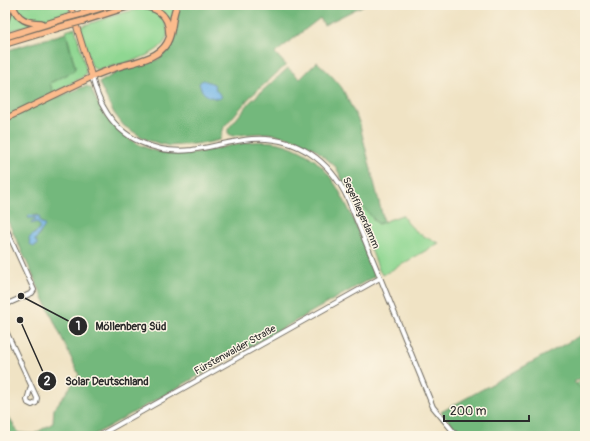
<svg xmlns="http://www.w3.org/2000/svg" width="590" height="441" viewBox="0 0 590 441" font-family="Pangolin,sans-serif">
	<rect width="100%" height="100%" fill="#fcf5e5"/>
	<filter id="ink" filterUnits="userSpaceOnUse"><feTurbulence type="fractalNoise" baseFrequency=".025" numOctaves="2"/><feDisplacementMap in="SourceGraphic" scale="8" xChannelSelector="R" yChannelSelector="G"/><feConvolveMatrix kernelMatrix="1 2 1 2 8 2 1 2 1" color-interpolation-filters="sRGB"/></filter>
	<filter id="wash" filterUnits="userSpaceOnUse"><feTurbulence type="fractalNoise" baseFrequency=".012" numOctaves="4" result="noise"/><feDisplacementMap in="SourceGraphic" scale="16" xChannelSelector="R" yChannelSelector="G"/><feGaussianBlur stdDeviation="0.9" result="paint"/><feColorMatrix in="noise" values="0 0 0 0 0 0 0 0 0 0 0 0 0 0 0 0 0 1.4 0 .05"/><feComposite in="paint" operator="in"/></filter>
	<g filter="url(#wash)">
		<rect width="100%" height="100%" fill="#f0e3c4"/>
		<g fill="#8fd792" stroke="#5d815e">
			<polygon points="15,5 68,5 70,12 37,22 21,17"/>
			<polygon points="147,5 176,5 170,29 168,21"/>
			<polygon points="12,7 31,25 5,32 5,26"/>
			<path d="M143,8C153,9 161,15 165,23C181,55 115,65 97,70L92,67L79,27L122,13Z"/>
			<polygon points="75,28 86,69 86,74 81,78 53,93 50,83 74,71 75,67 66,31"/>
			<path d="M347,189L378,224L402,215C412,231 422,236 439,243L383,275L380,272Z"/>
			<polygon points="585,379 585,392 576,384"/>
		</g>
		<g fill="#73b87c" stroke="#4f7254" fill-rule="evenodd">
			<polygon points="181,5 364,5 324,25 320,18 275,53 286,65 250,97 224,127 220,140 206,143 169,146 147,140 124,126 114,113 99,83 119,71 159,59 170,44 177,10"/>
			<path d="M66,33L75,67L74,71L50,83L55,98L86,86L91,88C105,126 140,156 182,154C229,151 264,126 309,156C342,177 361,240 375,276L92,436H5V412L19,433L34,434L53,423L54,409L79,375L5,215V51ZM38,215L39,216V221L44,224L40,234L35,240V242L32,235L39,230L40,226L33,216Z"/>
			<polygon points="317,62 331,75 342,88 359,122 384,222 378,224 347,189 336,167 314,148 294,139 268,133 249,134 232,136 228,133 228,129 251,101 288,68 300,79"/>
			<polygon points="585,333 585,376 574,382 585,392 585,436 462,436 441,412"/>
		</g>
		<g fill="#72b5e8" stroke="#4e708a">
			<path d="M203,80L214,84L216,90L222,97L218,99C207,96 202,95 199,83Z"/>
			<polygon points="29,215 33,216 40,216 39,221 45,226 35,240 35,241 37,242 37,245 33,247 30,244 29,238 39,230 40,226 37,222 31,224 32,222 36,220 35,218 28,218"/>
		</g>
	</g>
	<g filter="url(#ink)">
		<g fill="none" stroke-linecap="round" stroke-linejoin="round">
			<g stroke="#706b61" stroke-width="6">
				<g id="minor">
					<path d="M92,77C95,88 98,99 104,108C121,140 157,154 192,150C212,147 231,141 252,139C296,136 330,160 348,199L433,407L457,436"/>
					<polyline points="5,226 34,290 32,293 5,305"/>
					<polyline points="5,329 37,398 36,403 32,405 28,403 27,400 31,386"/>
					<polyline points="98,436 380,278"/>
				</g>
			</g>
			<g stroke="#706b61" stroke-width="7">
				<polyline id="major" points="5,119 92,77 70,5"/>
			</g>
			<g stroke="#706b61" stroke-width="8">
				<g id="highway">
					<path d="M13,5C17,20 28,23 41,23"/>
					<path d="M138,5C155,7 169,13 169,33"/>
					<polyline points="81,14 110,5"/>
					<polyline points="83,21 133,5"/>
					<polyline points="5,23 10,5"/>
					<polyline points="5,37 66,18"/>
					<polyline points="5,44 68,25"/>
					<path d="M92,77C100,73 109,70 118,67C134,62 158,59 167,43C174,31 171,17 177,5"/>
				</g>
			</g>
			<use href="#minor" stroke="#fff" stroke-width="4"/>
			<use href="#major" stroke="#fbbb8c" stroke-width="5"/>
			<use href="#highway" stroke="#fbbb8c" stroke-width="5.5"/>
			<g stroke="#706b61" stroke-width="8" stroke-linecap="butt">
				<g id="highway-bridge">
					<polyline points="66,18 81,14"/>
					<polyline points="68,25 83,21"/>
				</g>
			</g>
			<use href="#highway-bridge" stroke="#fbbb8c" stroke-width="5.5"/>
		</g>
	</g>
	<g text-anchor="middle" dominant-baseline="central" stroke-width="3" stroke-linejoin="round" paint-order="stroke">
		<g font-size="10" fill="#2b2b2b" stroke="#fcf5e5">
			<text transform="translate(361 213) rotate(66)">Segelfliegerdamm</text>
			<text transform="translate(235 350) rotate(-29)">Fürstenwalder Straße</text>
		</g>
	</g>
	<path fill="none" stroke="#2b2b2b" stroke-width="1.5" d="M21 296L78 326M20 320L47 381"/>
	<g fill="#2b2b2b" stroke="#fcf5e5" stroke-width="1.5">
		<circle cx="21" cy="296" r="4"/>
		<circle cx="20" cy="320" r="4"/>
		<circle cx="78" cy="326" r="10"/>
		<circle cx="47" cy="381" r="10"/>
	</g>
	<g font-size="12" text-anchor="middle" font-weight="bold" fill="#fff">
		<text x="78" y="330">1</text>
		<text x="47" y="385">2</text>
	</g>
	<g font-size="11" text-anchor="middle" font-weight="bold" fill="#2b2b2b" stroke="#fcf5e5" stroke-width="3" stroke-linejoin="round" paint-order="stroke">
		<text x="131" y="330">Möllenberg Süd</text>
		<text x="107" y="385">Solar Deutschland</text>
	</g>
	<rect width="590" height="441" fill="none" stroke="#fcf5e5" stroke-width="20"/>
	<path d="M444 415v6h85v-6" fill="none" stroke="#2b2b2b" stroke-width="2"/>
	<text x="450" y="415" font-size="12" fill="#2b2b2b" stroke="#fcf5e5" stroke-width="3" paint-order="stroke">200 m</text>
</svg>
